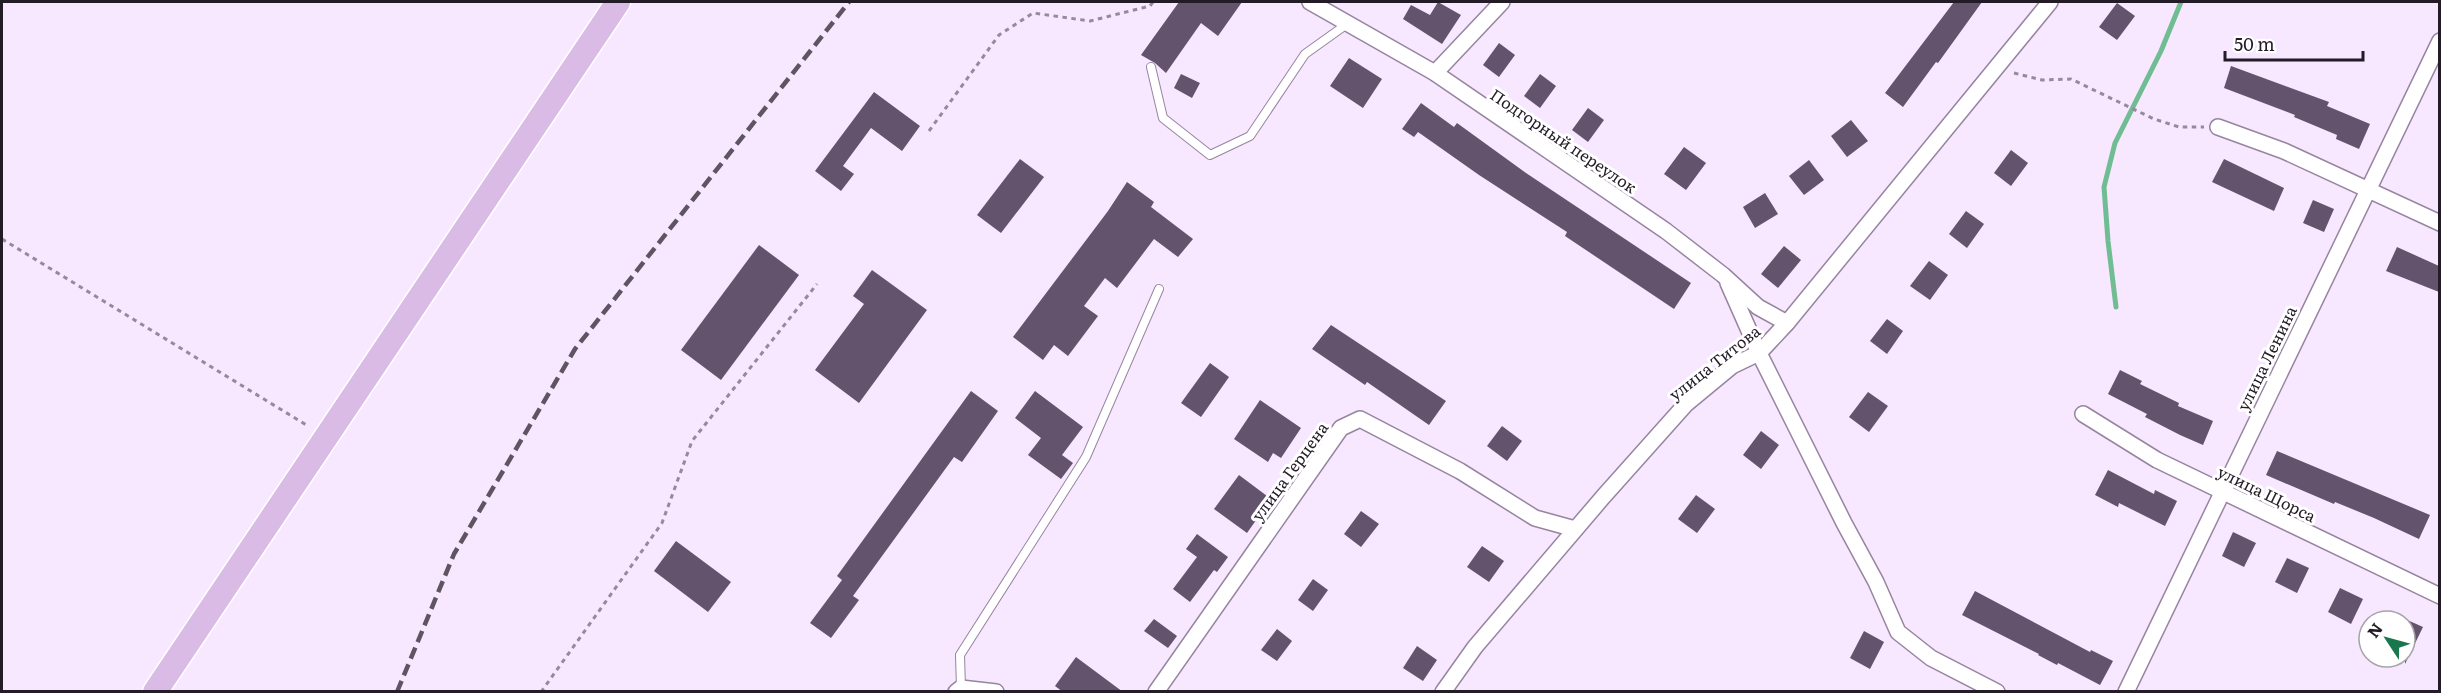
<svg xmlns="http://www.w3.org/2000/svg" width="2441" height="693" viewBox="0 0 2441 693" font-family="Literata,serif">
	<rect width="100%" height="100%" fill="#f7e7ff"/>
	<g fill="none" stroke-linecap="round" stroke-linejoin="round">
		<polyline stroke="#71bd93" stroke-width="5" points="2116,307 2108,241 2104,187 2115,143 2161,51 2181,2"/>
	</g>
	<g fill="#64536c">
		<polygon points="1179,2 1242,2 1218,36 1201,23 1166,73 1155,63 1141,55"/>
		<polygon points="1438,2 1461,15 1442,44 1403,19 1411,5 1430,15"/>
		<polygon points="1954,2 1982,2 1938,63 1936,62 1903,107 1885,93"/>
		<polygon points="2117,3 2135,16 2117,40 2099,27"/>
		<polygon points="1499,43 1515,55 1499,77 1483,65"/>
		<polygon points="1349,58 1382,79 1363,108 1330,86"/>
		<polygon points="2231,66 2329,102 2327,106 2370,124 2359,149 2336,139 2337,135 2294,117 2295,115 2224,88"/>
		<polygon points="1181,74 1200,83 1192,98 1174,88"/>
		<polygon points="1540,74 1556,86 1540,108 1524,96"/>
		<polygon points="874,92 920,126 902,151 871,128 843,166 854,174 841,191 815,171"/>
		<polygon points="1421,103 1454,127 1457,123 1526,173 1691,283 1674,309 1565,236 1567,232 1479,175 1418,132 1414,137 1402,129"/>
		<polygon points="1588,108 1604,120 1588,142 1572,130"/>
		<polygon points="1851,120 1868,141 1847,157 1831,136"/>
		<polygon points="1684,147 1706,163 1686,190 1664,174"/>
		<polygon points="2011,150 2028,163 2011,186 1994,173"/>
		<polygon points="1020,159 1044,177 1001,233 977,215"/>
		<polygon points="2224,159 2284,188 2274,211 2212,182"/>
		<polygon points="1809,160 1824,180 1804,195 1789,176"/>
		<polygon points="1127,182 1154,202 1151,207 1193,239 1178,257 1154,239 1117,288 1105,278 1084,306 1098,316 1068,356 1054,345 1043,360 1013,337 1108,211"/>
		<polygon points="1765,193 1778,214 1755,228 1743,207"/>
		<polygon points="2313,200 2334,209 2324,232 2303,223"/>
		<polygon points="1966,211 1984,224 1967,248 1949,234"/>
		<polygon points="759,245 799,275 721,380 681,350"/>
		<polygon points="1784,246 1801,260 1778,288 1761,274"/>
		<polygon points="2397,247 2439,266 2439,292 2386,271"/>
		<polygon points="1929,261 1948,275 1930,300 1910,286"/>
		<polygon points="872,270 927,310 859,403 815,370 864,304 853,296"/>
		<polygon points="1887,319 1903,331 1887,354 1870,341"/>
		<polygon points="1331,325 1446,401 1429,425 1367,382 1365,385 1312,349"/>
		<polygon points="1210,363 1229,377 1201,417 1181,403"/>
		<polygon points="2120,370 2142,381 2140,384 2179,403 2178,406 2213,421 2203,445 2180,435 2145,417 2147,414 2108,394"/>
		<polygon points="971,391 998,411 962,462 954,457 853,596 859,600 831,638 810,623 842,580 837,576"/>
		<polygon points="1035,391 1083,427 1062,455 1073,463 1061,479 1028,455 1041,438 1015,418"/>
		<polygon points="1868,392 1888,406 1869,432 1849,417"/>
		<polygon points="1260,400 1301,428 1281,458 1273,453 1268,462 1234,439"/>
		<polygon points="1502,426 1522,441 1507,461 1487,446"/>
		<polygon points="1761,431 1779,445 1761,469 1743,455"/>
		<polygon points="2277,451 2430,515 2419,539 2374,518 2335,502 2334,504 2266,475"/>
		<polygon points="2108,470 2154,494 2155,490 2177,501 2165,526 2119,503 2118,507 2095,495"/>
		<polygon points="1239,475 1271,499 1247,533 1214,509"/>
		<polygon points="1696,495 1715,509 1697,533 1678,519"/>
		<polygon points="1361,511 1379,524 1361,547 1344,534"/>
		<polygon points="2233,532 2256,543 2244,567 2222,556"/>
		<polygon points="1197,534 1228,557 1217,572 1214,570 1190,602 1173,589 1197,557 1186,549"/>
		<polygon points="676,541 731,582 708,612 654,571"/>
		<polygon points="1482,546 1504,561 1489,582 1467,567"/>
		<polygon points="2287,558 2309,568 2297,593 2275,582"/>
		<polygon points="1313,579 1328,590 1313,611 1298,600"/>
		<polygon points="2340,588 2363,599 2351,624 2328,612"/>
		<polygon points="1975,591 2090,652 2091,650 2113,661 2100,685 2058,663 2057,665 2038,655 2039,654 1962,615"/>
		<polygon points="1154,619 1177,636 1168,648 1144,631"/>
		<polygon points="2405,619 2423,627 2405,664"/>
		<polygon points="1277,629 1292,641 1277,661 1261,650"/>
		<polygon points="1864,631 1884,642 1870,669 1850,658"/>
		<polygon points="1417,646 1437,660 1423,681 1403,668"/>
		<polygon points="1076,657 1123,692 1063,692 1055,686"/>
	</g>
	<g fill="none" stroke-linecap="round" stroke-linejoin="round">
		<g stroke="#9785a0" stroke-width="10">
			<g id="lane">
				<polyline points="1151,67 1163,118 1210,155 1250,136 1305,54 1347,24"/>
				<polyline points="961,688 960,655 1086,457 1159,289"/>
			</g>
		</g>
		<g stroke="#9785a0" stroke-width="18">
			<g id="street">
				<polyline points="1310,2 1435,73 1666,231 1723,275 1758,307 1787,323"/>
				<polyline points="1435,73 1502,2"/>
				<polyline points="2218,127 2284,151 2440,223"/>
				<polyline points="1728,283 1759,353 1844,523 1876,582 1898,632 1931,658 1997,692"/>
				<polyline points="2083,414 2157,460 2440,596"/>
				<polyline points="956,692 961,688 996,692"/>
				<polyline points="1156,692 1341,428 1360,419 1460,471 1535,518 1575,529"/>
				<polyline points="1443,692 1475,647 1603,497 1686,404 1732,366 1759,353 1787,323 2050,2"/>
				<polyline points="2126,692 2440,41"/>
			</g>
		</g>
		<g stroke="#fff" stroke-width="27">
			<polyline id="primary" points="155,692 618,2"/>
		</g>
		<g stroke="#958a9b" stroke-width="3" stroke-dasharray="4.5 4.5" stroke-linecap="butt">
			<polyline points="2014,73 2042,80 2071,79 2154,119 2179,127 2204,127"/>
			<polyline points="929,131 999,35 1033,13 1090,21 1150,6 1153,2"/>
			<polyline points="2,239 308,426"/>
			<polyline points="541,692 662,523 692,441 817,284"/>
		</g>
		<use href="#lane" stroke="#fff" stroke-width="8"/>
		<use href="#street" stroke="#fff" stroke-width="15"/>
		<use href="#primary" stroke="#d9bbe5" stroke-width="24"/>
		<polyline stroke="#5e5462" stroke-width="4.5" stroke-dasharray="12 6" stroke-linecap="butt" points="397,692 454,554 575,349 849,2"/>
	</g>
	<g text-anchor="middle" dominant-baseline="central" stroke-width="6" stroke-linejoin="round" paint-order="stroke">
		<g font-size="16" fill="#231c26" stroke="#fff">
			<text transform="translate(1564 140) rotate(34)">Подгорный переулок</text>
			<text transform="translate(2266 358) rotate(-64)">улица Ленина</text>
			<text transform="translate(1714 362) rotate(-38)">улица Титова</text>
			<text transform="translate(1289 471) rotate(-54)">улица Герцена</text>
			<text transform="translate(2267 493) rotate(26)">улица Щорса</text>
		</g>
	</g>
	<rect width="2441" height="693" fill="none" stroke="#231c26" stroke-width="6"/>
	<g transform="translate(2387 639) rotate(306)"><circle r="28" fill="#ffffff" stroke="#a7a4a8" stroke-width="1.5"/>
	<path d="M0-4.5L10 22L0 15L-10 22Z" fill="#19774d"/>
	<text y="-9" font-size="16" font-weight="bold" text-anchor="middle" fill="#231c26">N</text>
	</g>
	<path d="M2225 51v9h138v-9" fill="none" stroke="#231c26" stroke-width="3"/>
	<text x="2234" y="51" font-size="18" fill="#231c26" stroke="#ffffff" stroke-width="4.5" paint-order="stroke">50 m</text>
</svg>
